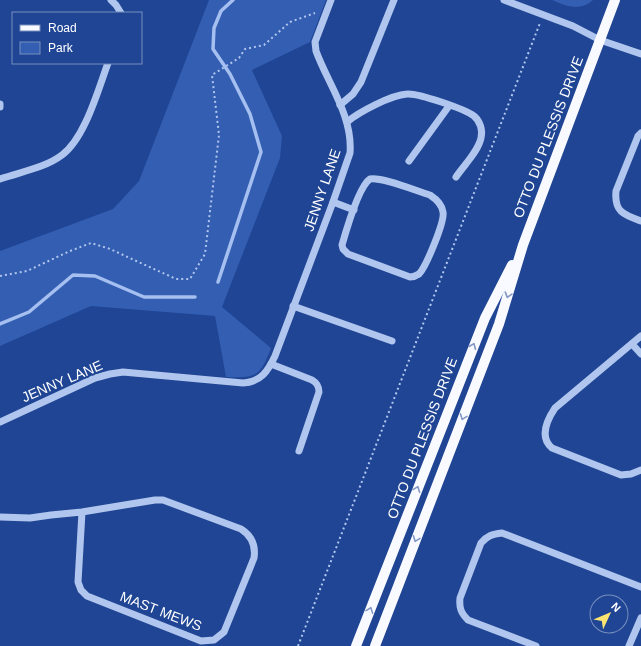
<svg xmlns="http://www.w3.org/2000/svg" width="641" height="646" viewBox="0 0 641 646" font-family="Arial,sans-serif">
	<rect width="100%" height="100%" fill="#1f4594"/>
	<g fill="#335eb2">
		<path d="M209,0H326L310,42L252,70L282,136L280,158L222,307L271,348C260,377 256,378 226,377L215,316L91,306L0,346V251L113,209L139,181Z"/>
		<path d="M552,0H593C580,12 566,6 552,0Z"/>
	</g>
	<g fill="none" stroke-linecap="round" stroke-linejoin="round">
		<g stroke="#a5bff0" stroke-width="3.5">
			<polyline points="218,282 261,152 250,114 230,74 213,49 214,28 221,11 233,0"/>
			<polyline points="0,324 29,312 73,275 95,276 144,297 195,297"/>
		</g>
		<g stroke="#b1c6ee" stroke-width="2" stroke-dasharray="2 3" stroke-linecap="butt">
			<polyline points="0,276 27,271 70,251 91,243 110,249 176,279 190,279 205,254 219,135 212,75 239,58 245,49 264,45 290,22 315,13"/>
			<polyline points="298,646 540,23"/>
		</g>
		<g stroke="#b1c6ee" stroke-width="7">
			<polyline points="111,0 116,5 121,13"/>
			<polyline points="504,0 573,26 600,40 641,54"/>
			<polyline points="0,104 0,107"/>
			<polyline points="340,105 353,94 361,82 394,0"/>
			<path d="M347,122C359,112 391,95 407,94C418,93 465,109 474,116C480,121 483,130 481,138C478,152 464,165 456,177"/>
			<path d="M641,133L638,136L616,191C614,212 624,215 641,221"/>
			<polyline points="409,161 449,106"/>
			<path d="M0,179C20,172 45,168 62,155C85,138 98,90 108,63"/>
			<path d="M370,179C383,177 416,191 430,195C436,199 442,204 443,212C445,221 426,267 419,274C416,276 413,277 410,277L348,254L343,249L342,245C346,231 359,186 370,179Z"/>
			<polyline points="333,202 354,210"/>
			<polyline points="293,306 392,341"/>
			<path d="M641,336L555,408C547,420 539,437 552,448L621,475L631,474L641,470"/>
			<polyline points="632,344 641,354"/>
			<path d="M271,364L312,380C317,383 319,386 319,392L299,451"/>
			<path d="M0,422L95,378L110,374L123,372L243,383C261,382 268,371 275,356L333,202L350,153C353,116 328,84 316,51L315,42L331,0"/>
			<path d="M0,517L30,518L51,515L82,512L155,500H163L241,529C252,536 256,545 254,558L224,632L214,640L201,641L87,596L81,590L78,582L82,512"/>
			<path d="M536,646L468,620C461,613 459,608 460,598L481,543C487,536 492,534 502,533L641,587"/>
			<polyline points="629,646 641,618"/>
		</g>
		<g stroke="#f9faff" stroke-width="10">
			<polyline points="356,646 485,318 512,265"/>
			<polyline points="375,646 499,324 523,245 615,0"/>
		</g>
	</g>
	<defs><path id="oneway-chevron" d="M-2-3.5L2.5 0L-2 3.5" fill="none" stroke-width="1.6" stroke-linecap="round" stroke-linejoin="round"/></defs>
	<g stroke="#8196c4">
		<use href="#oneway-chevron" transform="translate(508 295) rotate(107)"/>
		<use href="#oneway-chevron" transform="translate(473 346) rotate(-68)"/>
		<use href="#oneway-chevron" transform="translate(463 417) rotate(111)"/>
		<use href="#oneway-chevron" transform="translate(417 489) rotate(-69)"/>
		<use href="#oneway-chevron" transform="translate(416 539) rotate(111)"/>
		<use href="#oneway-chevron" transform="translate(370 610) rotate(-69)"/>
	</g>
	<g text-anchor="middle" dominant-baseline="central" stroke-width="4" stroke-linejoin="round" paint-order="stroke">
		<g font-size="14" fill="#fff" stroke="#1f4594">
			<text transform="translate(548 137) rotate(-69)">OTTO DU PLESSIS DRIVE</text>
			<text transform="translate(322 190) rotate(-71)">JENNY LANE</text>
			<text transform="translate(62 381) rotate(-23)">JENNY LANE</text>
			<text transform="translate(422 438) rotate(-69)">OTTO DU PLESSIS DRIVE</text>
			<text transform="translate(161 611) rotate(21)">MAST MEWS</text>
		</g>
	</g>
	<rect x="12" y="12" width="130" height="52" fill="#1f4594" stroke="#798fbf"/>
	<rect x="20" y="25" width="20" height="6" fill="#f9faff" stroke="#798fbf"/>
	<text x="48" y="32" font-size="12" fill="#ffffff">Road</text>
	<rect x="20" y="42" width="20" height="12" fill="#335eb2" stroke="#798fbf"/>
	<text x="48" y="52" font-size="12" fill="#ffffff">Park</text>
	<g transform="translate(609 614) rotate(46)"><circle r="19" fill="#1f4594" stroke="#798fbf"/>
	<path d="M0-3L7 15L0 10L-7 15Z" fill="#fce471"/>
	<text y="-6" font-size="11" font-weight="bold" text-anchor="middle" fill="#ffffff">N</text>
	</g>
</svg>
